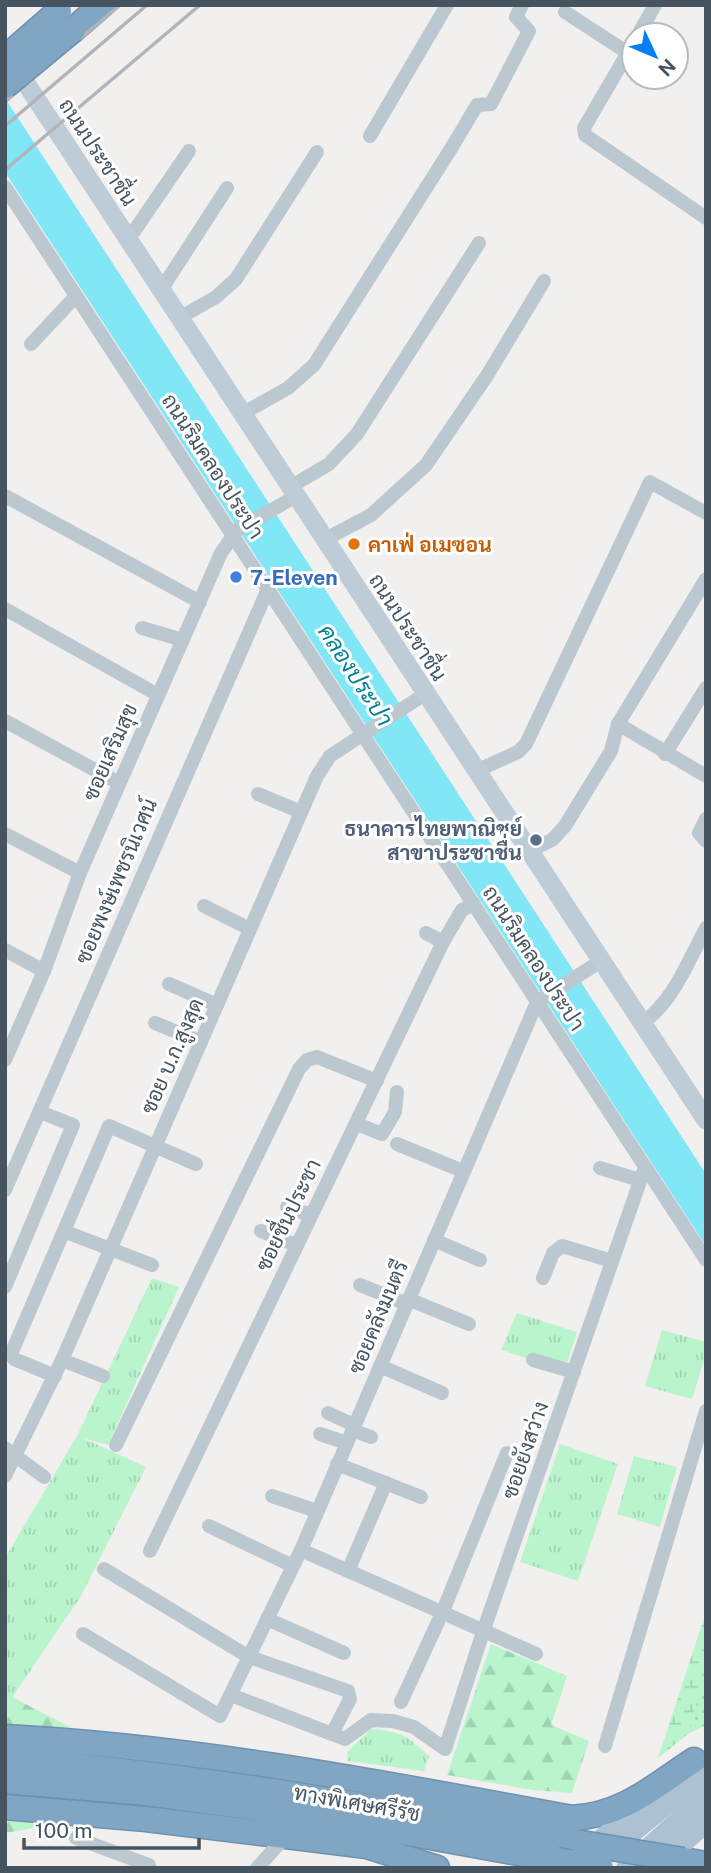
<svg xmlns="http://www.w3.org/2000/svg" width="711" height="1873" viewBox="0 0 711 1873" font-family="'Public Sans',Sarabun,sans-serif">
	<defs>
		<pattern id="grass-tufts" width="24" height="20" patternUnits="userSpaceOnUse" patternTransform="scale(1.75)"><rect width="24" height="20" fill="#b9f4cc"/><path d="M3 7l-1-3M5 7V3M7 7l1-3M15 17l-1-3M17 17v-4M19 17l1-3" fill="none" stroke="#a0d3b2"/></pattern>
		<pattern id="forest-firs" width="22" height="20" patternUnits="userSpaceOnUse" patternTransform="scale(1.75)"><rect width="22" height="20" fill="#b9f4cc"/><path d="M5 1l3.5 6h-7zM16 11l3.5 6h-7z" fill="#a0d3b2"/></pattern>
		<pattern id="wetland-marsh" width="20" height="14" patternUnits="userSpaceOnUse" patternTransform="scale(1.75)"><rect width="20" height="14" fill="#b9f4cc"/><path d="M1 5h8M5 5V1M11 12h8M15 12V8" fill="none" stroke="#a0d3b2"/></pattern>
		<pattern id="park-dots" width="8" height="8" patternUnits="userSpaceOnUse" patternTransform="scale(1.75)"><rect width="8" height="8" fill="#b9f4cc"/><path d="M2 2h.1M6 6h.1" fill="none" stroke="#a0d3b2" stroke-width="1.8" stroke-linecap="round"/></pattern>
	</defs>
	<rect width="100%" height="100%" fill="#f2efef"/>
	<g fill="url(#grass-tufts)">
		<polygon points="152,1278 179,1287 108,1445 83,1438 146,1467 81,1596 5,1708 5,1558 77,1436"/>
		<polygon points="517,1313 577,1332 565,1370 501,1350"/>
		<polygon points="662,1330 706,1342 706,1354 692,1399 645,1386"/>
		<polygon points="560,1444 618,1464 578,1581 520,1562"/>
		<polygon points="634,1456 677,1467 660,1527 617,1514"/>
		<path d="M371,1729C401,1731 407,1736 429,1756L424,1771L348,1761L347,1752Z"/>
	</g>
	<g fill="url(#forest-firs)">
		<polygon points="491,1644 567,1676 551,1725 589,1741 572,1793 533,1790 447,1775"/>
		<polygon points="12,1697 78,1731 93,1823 58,1824 5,1833 5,1708"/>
	</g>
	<polygon fill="url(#wetland-marsh)" points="706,1612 706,1688 699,1697 688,1734 658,1758"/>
	<polygon fill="url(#park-dots)" points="706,1688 706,1725 688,1734 699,1696"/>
	<polygon fill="#81e6f6" points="5,98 706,1174 706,1246 5,172"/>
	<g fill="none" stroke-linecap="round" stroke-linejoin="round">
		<g stroke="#6d91af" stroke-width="27">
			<g id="highway">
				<polyline points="73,30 102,5"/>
				<path d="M5,1737C196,1747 384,1783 571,1818C622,1816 653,1787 694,1760"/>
				<path d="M5,1759C199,1776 390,1808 582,1843"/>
				<polyline points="5,1781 146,1793 320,1817 557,1860"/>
				<polyline points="5,1807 146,1819 367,1846 437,1868"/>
				<polyline points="683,1860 706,1864"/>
			</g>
		</g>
		<g stroke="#bbc8d0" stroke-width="14">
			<polyline points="565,12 628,53"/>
			<polyline points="638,35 655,5"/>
			<polyline points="634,42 584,128 585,135 706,218"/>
			<polyline points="370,136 447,5"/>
			<polyline points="5,187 706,1260"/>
			<polyline points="128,240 189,151"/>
			<polyline points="161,290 227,188"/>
			<polyline points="179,318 216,297 236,279 317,152"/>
			<polyline points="31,344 76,296"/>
			<polyline points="242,414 288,388 314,365 452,147 477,105 491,104 529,31 516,17 522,5"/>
			<polyline points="290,487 329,464 357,434 479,243"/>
			<polyline points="5,496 200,602"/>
			<polyline points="324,540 371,515 426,465 488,374 544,281"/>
			<polyline points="5,609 158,695"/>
			<polyline points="142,628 183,640"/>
			<polyline points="5,721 119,783"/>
			<polyline points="618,724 706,776"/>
			<polyline points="665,754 706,688"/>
			<polyline points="476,771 518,752 526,744 650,482 706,513"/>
			<polyline points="258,794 301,812"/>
			<polyline points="706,819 699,833 706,841"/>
			<polyline points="5,834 80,873"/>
			<polyline points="529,851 552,840 565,826 611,751 618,724 706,579"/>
			<polyline points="204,906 250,929"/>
			<polyline points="426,933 443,942"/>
			<polyline points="5,950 44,971"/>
			<polyline points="169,984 217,1005"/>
			<polyline points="155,1023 201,1042"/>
			<path d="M642,1023C673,1003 689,959 706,928"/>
			<polyline points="5,1060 44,971 80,873 221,553 237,530 296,496"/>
			<polyline points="357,1124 382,1134 395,1112 397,1092"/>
			<polyline points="397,1144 463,1171"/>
			<polyline points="600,1168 640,1180"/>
			<polyline points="5,1190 268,589"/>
			<polyline points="287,1207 311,1215"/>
			<polyline points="261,1231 296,1245"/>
			<polyline points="66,1232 152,1265"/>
			<polyline points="434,1240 480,1260"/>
			<polyline points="543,1278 553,1253 562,1246 612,1261"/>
			<polyline points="360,1285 407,1304"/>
			<polyline points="5,1287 73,1125 40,1112"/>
			<polyline points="408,1299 469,1324"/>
			<polyline points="62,1360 103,1376"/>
			<polyline points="533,1360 574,1372"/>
			<polyline points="380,1366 442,1393"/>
			<polyline points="55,1376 14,1359 11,1354 109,1126 196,1164"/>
			<polyline points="328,1413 354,1425"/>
			<polyline points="352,1430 371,1437"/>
			<polyline points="320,1434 347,1443"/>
			<polyline points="116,1445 299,1069 307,1060 317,1057 377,1081"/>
			<polyline points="5,1448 44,1477"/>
			<polyline points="337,1464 421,1497"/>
			<polyline points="5,1476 62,1360 317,776 330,756 425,694"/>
			<polyline points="272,1496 317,1511"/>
			<polyline points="209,1526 293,1566"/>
			<polyline points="301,1550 536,1654"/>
			<polyline points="150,1551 443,942 462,910 474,904"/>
			<polyline points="104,1569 249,1657 348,1691 350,1699 332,1734"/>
			<polyline points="348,1571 386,1483"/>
			<polyline points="267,1619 344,1653"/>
			<polyline points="83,1634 220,1716 301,1550 537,1002 601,961"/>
			<polyline points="231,1695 345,1739 371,1720 393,1721 414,1727 445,1749 484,1629 645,1167"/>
			<polyline points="401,1702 443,1611 507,1453"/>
			<polyline points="605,1746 706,1411"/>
			<polyline points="76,1838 149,1865 148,1868"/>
			<polyline points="257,1868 286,1836"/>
		</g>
		<polyline stroke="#beccd8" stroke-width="19" points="12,62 706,1120"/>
		<g stroke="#acc1d1" stroke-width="21">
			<polyline points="587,1852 650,1798"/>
			<polyline points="605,1855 706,1771"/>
			<polyline points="627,1868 706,1796"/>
			<polyline points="654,1868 706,1822"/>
		</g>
		<use href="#highway" stroke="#81a6c4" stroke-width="24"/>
		<g stroke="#b1b5ba" stroke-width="3.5">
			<polyline points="5,102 120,5"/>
			<polyline points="5,126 147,5"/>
			<polyline points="5,170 200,5"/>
		</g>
		<g stroke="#6d91af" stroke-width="27" stroke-linecap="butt">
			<g id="highway-bridge">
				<polyline points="5,58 59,11"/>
				<polyline points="5,86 73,30"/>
				<polyline points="582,1843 683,1860"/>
				<polyline points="557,1860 601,1868"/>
			</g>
		</g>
		<use href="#highway-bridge" stroke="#81a6c4" stroke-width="24"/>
	</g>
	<circle fill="#e8710a" stroke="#fff" stroke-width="2.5" cx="354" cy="544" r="7"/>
	<circle fill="#3f7fe0" stroke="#fff" stroke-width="2.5" cx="236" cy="577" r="7"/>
	<circle fill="#5c6f8a" stroke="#fff" stroke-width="2.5" cx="536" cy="840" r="7"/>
	<g text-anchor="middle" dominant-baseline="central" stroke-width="6" stroke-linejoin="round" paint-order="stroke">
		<g font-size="21" fill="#45545f" stroke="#fff">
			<text transform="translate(98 152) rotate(57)">ถนนประชาชื่น</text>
			<text transform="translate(213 466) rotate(57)">ถนนริมคลองประปา</text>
			<text transform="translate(408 627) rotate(57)">ถนนประชาชื่น</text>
			<text transform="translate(110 752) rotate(-66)">ซอยเสริมสุข</text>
			<text transform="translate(116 881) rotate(-67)">ซอยพงษ์เพชรนิเวศน์</text>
			<text transform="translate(534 958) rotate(57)">ถนนริมคลองประปา</text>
			<text transform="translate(172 1056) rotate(-66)">ซอย บ.ก.สูงสุด</text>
			<text transform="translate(288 1215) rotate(-64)">ซอยชื่นประชา</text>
			<text transform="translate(378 1317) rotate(-67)">ซอยคลังมนตรี</text>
			<text transform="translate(525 1450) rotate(-71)">ซอยยังสว่าง</text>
			<text transform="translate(357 1803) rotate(10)">ทางพิเศษศรีรัช</text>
		</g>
		<g font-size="21" font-weight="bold" fill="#c56008" stroke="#fff" text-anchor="start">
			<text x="368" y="544">คาเฟ่ อเมซอน</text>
		</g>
		<g font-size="21" font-weight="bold" fill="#366cbe" stroke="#fff" text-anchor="start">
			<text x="250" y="577">7-Eleven</text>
		</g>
		<g font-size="21" font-weight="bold" fill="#4e5e75" stroke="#fff" text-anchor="end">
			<text x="522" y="828">ธนาคารไทยพาณิชย์<tspan x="522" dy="24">สาขาประชาชื่น</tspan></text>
		</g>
		<g font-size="23" font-style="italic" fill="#038196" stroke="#fff">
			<text transform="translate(356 675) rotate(57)">คลองประปา</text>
		</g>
	</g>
	<rect width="711" height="1873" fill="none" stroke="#45545f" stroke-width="14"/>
	<g transform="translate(655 56) rotate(134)"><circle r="33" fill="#ffffff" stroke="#b5bbbf" stroke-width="2"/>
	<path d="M0-5L12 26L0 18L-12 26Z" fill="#057ff6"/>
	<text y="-10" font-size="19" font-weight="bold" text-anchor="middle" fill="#45545f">N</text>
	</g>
	<path d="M24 1838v10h175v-10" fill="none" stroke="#45545f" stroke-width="3.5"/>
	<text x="35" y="1838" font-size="21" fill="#45545f" stroke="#ffffff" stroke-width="5" paint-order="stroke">100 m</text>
</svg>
